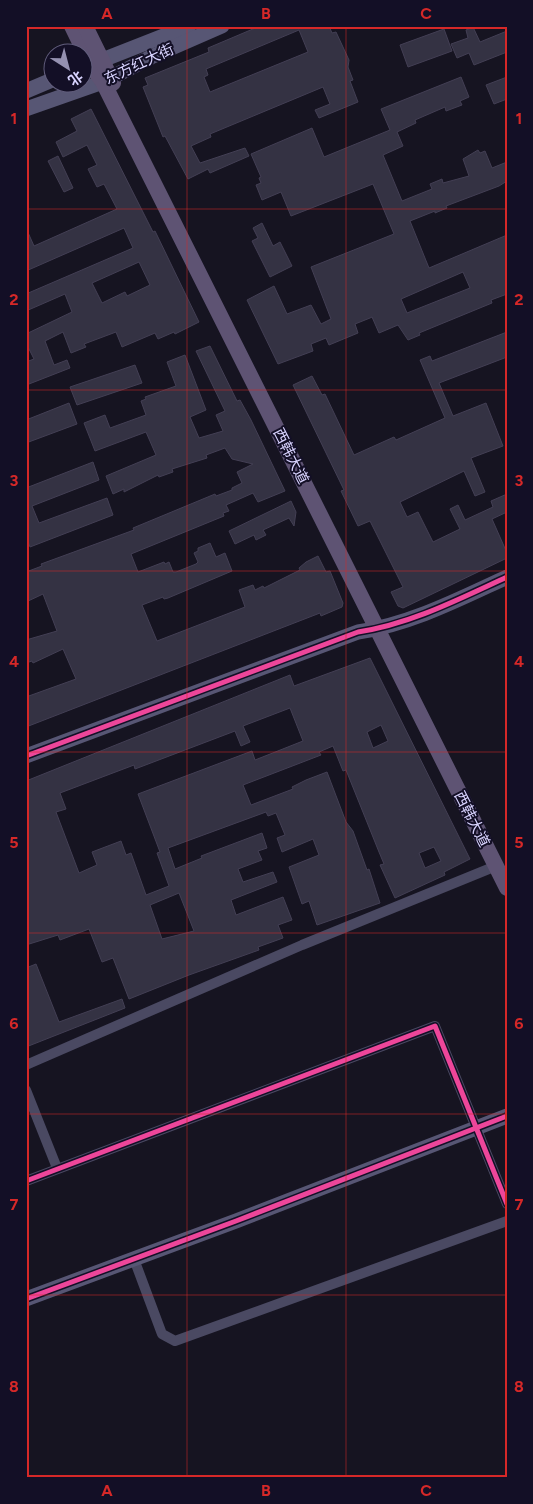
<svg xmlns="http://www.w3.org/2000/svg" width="533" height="1504" viewBox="0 0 533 1504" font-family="Figtree,'Noto Sans SC',sans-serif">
	<rect width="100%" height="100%" fill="#161421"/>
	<g fill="#343243" stroke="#433f54" fill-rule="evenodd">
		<path d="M260,26H329L332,33L336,32L349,60L348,67L353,80L350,81L358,102L319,118L315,110L330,104L323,87L210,134L211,137L191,146L200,163L245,148L249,156L210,173L208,169L188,179L165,136L163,137L143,87L148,85L145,78L209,52L208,48ZM299,30L308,52L210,92L204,77L208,75L206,69Z"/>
		<polygon points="473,27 480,42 507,31 507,52 474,65 469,53 457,58 451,44 468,38 466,30"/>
		<polygon points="444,29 452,51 408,67 400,45"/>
		<path d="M461,77L469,97L460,101L462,105L446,111L445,107L415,120L416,123L397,132L403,146L383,155L402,201L432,189L430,184L442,179L443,183L469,176L463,159L478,150L480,153L485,151L492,168L507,162V181L499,186L446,206L447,208L435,213V211L410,221L429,268L507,235V294L491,300L492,303L419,333L420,335L408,340L398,325L379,333L372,317L370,318L355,324L358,333L329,345L326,338L311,344L313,351L278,364L247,300L274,286L287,314L311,305L321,324L331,319L311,267L394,234L373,184L291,216L281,192L262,200L256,185L261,183L259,178L261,177L251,154L312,128L324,157L390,130L381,109ZM463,272L470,288L407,313L401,299Z"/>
		<polygon points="507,77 507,99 494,104 486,85"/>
		<path d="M91,109L153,232L155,231L199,322L175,334L174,332L158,339L155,333L122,347L116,332L84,344L86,347L71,353L63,332L45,341L54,365L67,360L70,368L29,384L26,377V362L34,359L26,343V334L72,312L65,294L26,311V294L133,248L124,228L26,271V228L34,246L117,209L104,184L97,187L88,169L97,165L87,145L63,157L56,142L77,131L71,119ZM139,262L150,285L127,296L125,292L102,303L92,283Z"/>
		<polygon points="58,156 73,188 64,192 48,161"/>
		<polygon points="262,223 273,246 280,242 292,266 270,277 252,241 258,238 253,228"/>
		<polygon points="507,332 507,357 439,383 453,416 486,403 503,446 471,458 485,492 475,496 464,471 400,502 407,517 418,512 433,542 460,529 450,509 458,505 465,520 493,507 491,501 507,494 507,512 492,519 507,553 507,558 403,608 398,606 391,592 403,587 370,521 358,526 341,491 344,490 293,385 312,376 322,395 325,394 354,455 394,437 396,440 445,418 420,360 430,356 432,361"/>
		<polygon points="210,346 237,401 240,400 251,420 285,491 258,502 253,493 226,505 229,511 223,513 224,516 131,554 138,572 164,562 165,564 169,562 173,572 176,572 196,564 198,562 194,553 198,551 198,548 210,543 216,557 225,553 232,571 168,598 164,599 163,597 142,605 157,641 245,607 239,590 253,585 255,590 263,586 264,588 300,570 299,568 306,562 318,556 326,572 330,571 343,603 342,607 321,616 320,613 26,727 26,697 76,679 63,649 33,663 32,661 26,663 26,640 57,631 43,594 26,602 26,572 42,566 41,564 134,530 133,528 215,494 216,496 232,490 232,488 242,483 237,472 253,464 232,459 225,448 206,455 207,458 172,469 173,472 159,477 158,475 124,492 124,489 113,494 106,476 156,455 146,432 95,451 84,423 105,415 110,428 146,415 141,401 146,399 145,397 176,386 167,362 185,355 206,410 190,417 199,438 223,431 216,415 225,411 196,351"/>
		<polygon points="135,365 142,383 77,405 70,387"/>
		<polygon points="69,403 77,424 26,443 26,420"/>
		<polygon points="93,462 99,480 32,506 39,523 107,498 113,515 30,547 26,536 26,488"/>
		<polygon points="291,501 296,512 294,526 289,518 263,530 266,535 256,540 254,535 235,544 229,531"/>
		<path d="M370,658L470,859L444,872L445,875L395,898L380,865L384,864L379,852L346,770L343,771L333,746L319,752L321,755L243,785L251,805L293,789L292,787L306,780L327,772L346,822L353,831L367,870L369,869L380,903L317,925L309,901L302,904L289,867L319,855L313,839L282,852L277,838L285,835L276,813L268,816L266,812L168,848L175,869L202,858L201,856L262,833L267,848L258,851L262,860L238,869L243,882L273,872L277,882L231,900L236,915L283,897L292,920L278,925L283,938L258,947L259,950L189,975L129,999L113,958L102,962L89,929L60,940L58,935L26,945V781L290,675L294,686ZM290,708L303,741L255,760L252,751L138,794L160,852L157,853L169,886L146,895L131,853L126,855L121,841L92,852L97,865L79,873L56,812L66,809L60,793L134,765L135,769L235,731L241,746L250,742L243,726ZM381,725L388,741L373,748L367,732ZM434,847L441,861L425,868L419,853ZM179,893L194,931L162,939L150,905Z"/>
		<polygon points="36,964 59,1022 122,999 125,1008 26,1047 26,968"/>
	</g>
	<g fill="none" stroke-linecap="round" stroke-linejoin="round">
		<g stroke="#4a4962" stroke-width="10">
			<polyline points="26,1065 302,945 496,866"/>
			<polyline points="26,1090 57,1168"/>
			<polyline points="26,1181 435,1026 507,1204"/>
			<polyline points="134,1259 162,1334 175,1341 507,1221"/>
		</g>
		<g stroke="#575674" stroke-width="15">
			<polyline points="82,68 189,26"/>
			<polyline points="26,91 52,80"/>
			<polyline points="26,109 103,82 151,57 222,26"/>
			<path d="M26,756L358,632C411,624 459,599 507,577"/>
			<polyline points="26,1299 236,1221 507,1116"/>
		</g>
		<g stroke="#5e5373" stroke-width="16">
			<polyline points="72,26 91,65 103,82 507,888"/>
			<polyline points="85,26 113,83"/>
		</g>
		<g stroke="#130f26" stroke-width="8">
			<g id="cycleway">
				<path d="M26,756L358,632C411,624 459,599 507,577"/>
				<polyline points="26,1181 435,1026 507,1204"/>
				<polyline points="26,1299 236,1221 507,1116"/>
			</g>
		</g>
		<use href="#cycleway" stroke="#ed469a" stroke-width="5"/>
	</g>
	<path fill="none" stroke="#d62828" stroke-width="1" stroke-opacity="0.55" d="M187,26V1478M346,26V1478M26,209H507M26,390H507M26,571H507M26,752H507M26,933H507M26,1114H507M26,1295H507"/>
	<g text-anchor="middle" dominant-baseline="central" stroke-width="4" stroke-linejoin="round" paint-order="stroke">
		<g font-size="15" fill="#d9d4ff" stroke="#130f26">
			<text transform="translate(139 64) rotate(-25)">东方红大街</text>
			<text transform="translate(291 456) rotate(63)">西韩大道</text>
			<text transform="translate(472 819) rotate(63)">西韩大道</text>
		</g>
	</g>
	<rect width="533" height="1504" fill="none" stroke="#130f26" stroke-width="55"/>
	<g transform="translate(68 68) rotate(144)"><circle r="24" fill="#130f26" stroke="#625e7d"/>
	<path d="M0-4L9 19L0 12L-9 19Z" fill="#9591b1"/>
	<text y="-8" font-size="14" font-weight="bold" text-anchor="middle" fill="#d9d4ff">北</text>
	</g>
	<rect x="28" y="28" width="478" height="1448" fill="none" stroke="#d62828" stroke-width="2"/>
	<g font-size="16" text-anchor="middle" font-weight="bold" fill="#d62828">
		<text x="107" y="19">A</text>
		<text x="266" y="19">B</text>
		<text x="426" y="19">C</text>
		<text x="14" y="124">1</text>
		<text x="519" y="124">1</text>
		<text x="14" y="305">2</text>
		<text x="519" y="305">2</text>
		<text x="14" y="486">3</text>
		<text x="519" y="486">3</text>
		<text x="14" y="667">4</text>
		<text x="519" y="667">4</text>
		<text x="14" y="848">5</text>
		<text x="519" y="848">5</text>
		<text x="14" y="1029">6</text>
		<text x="519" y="1029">6</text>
		<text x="14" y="1210">7</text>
		<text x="519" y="1210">7</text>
		<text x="14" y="1392">8</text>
		<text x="519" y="1392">8</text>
		<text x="107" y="1496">A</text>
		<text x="266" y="1496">B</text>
		<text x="426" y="1496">C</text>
	</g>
</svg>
